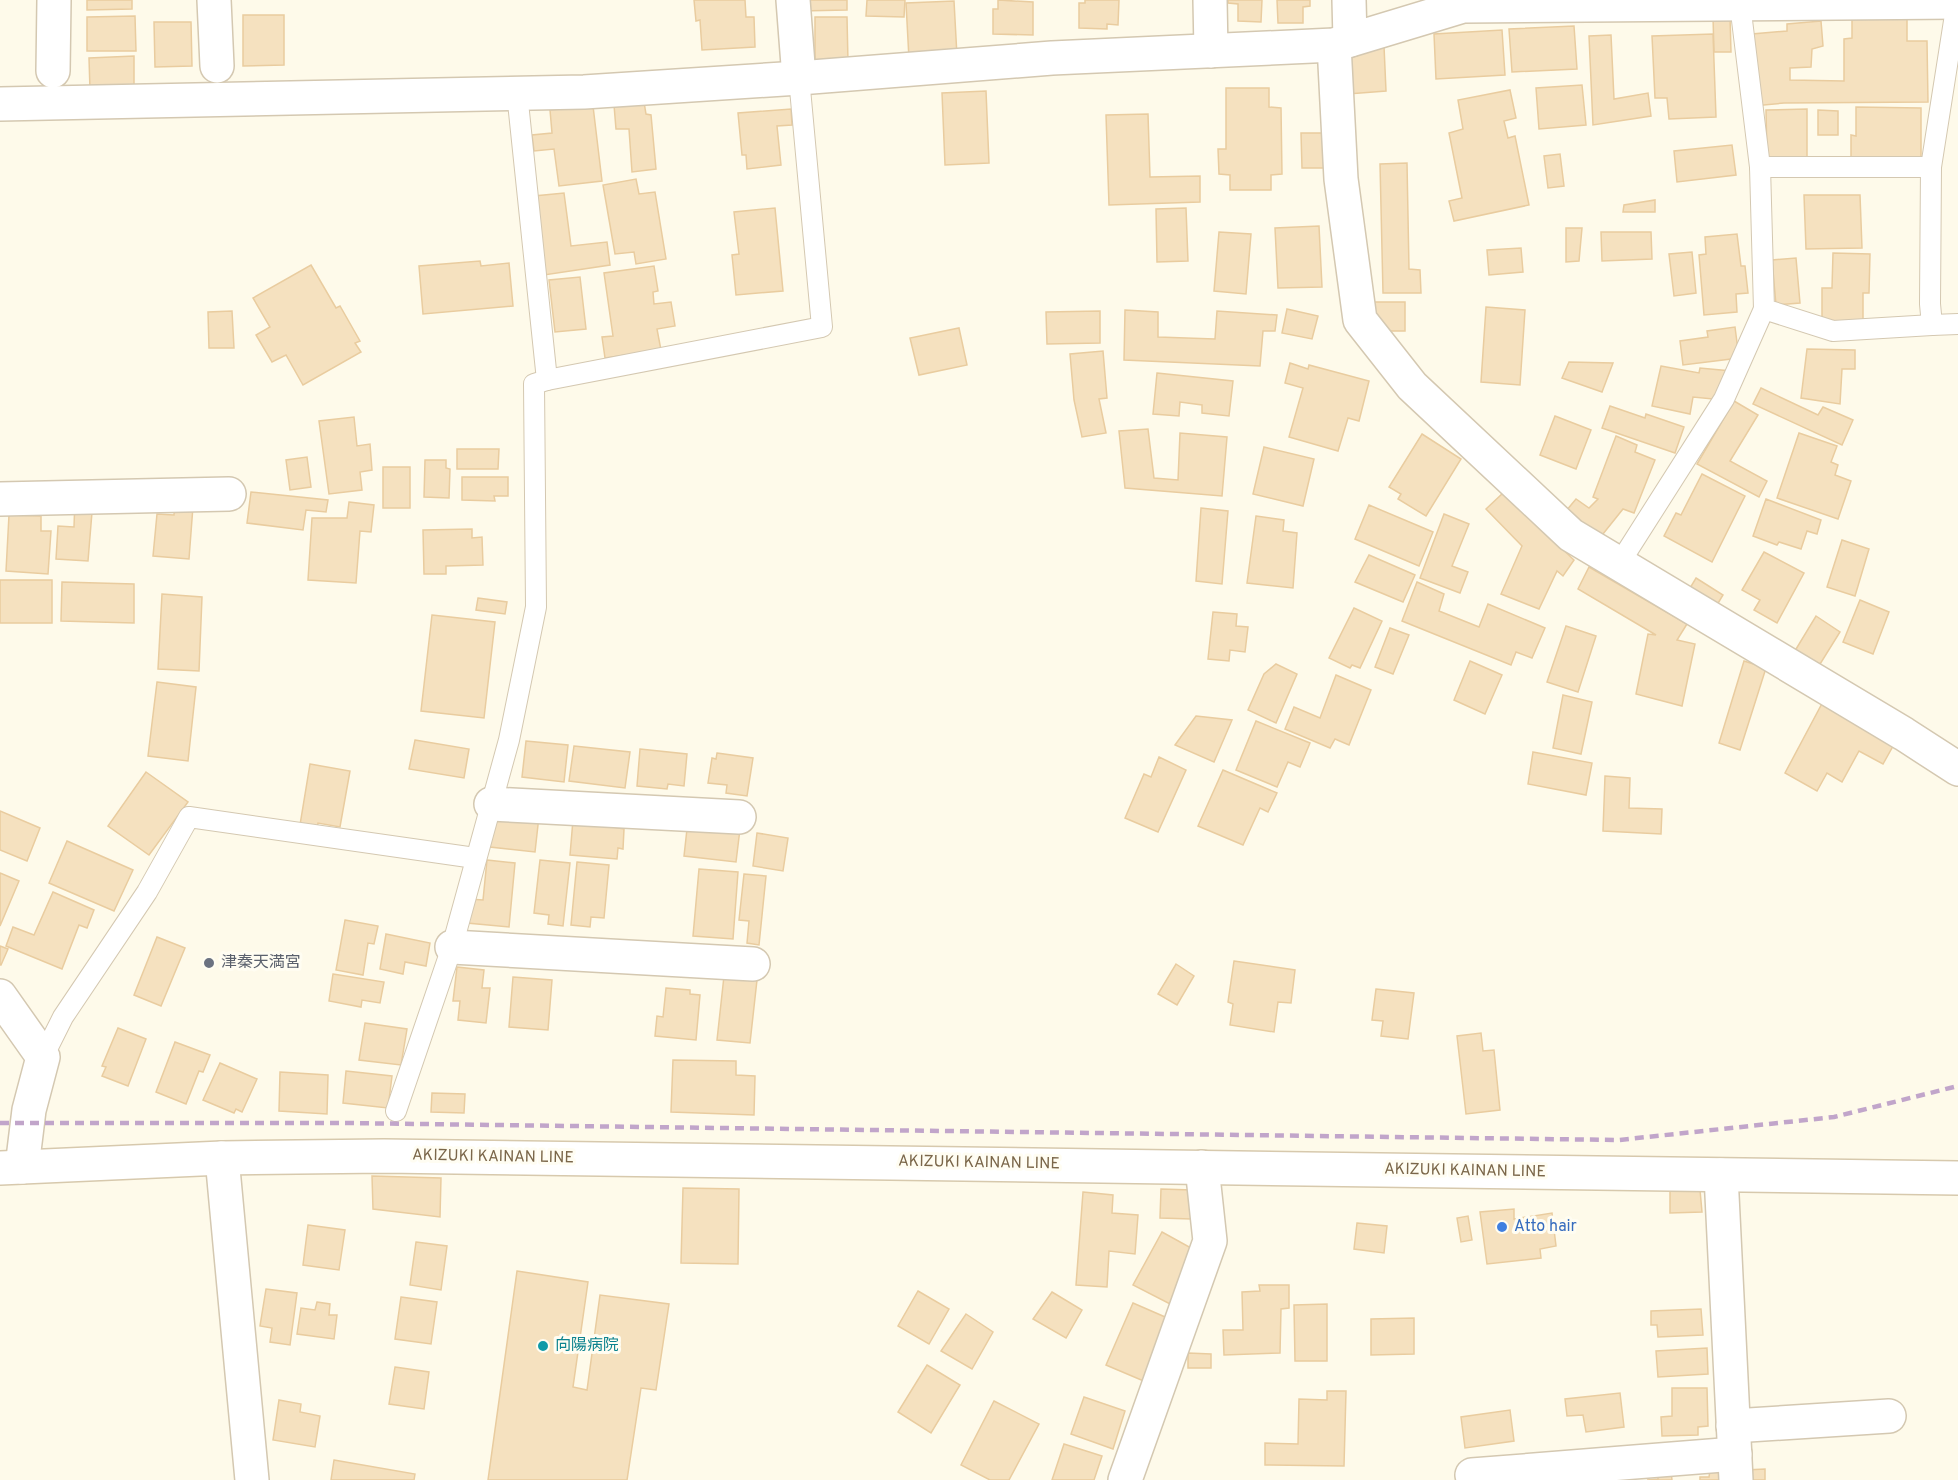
<svg xmlns="http://www.w3.org/2000/svg" width="1958" height="1480" viewBox="0 0 1958 1480" font-family="Overpass,'Noto Sans JP',sans-serif">
	<rect width="100%" height="100%" fill="#fefaea"/>
	<g fill="#f5e1bf" stroke="#e9cc9f" stroke-width="1.5">
		<polygon points="87,0 132,0 132,9 87,10"/>
		<polygon points="694,0 745,0 746,17 754,17 755,47 702,50 700,20 696,21"/>
		<polygon points="800,0 847,0 847,10 800,11"/>
		<polygon points="867,0 905,0 904,17 866,16"/>
		<polygon points="998,0 1033,2 1033,35 993,34 993,9 998,9"/>
		<polygon points="1085,0 1119,0 1118,25 1107,24 1107,29 1079,28 1079,3 1085,3"/>
		<polygon points="1228,0 1262,0 1261,22 1238,21 1238,4 1228,3"/>
		<polygon points="1277,0 1310,0 1310,6 1303,7 1303,23 1278,23"/>
		<polygon points="954,1 957,56 909,59 906,3"/>
		<polygon points="243,15 284,15 284,65 243,66"/>
		<polygon points="135,16 136,51 87,51 87,17"/>
		<polygon points="1852,16 1907,17 1907,41 1927,41 1928,102 1784,103 1753,106 1752,34 1787,31 1787,24 1821,21 1823,46 1812,49 1811,67 1790,68 1790,80 1844,81 1844,39 1852,38"/>
		<polygon points="815,17 847,17 848,62 815,62"/>
		<polygon points="1713,17 1730,17 1731,52 1714,52"/>
		<polygon points="154,22 191,22 192,66 155,67"/>
		<polygon points="1574,26 1577,69 1512,72 1509,29"/>
		<polygon points="1502,30 1505,75 1436,79 1434,34"/>
		<polygon points="1713,34 1716,117 1669,119 1667,98 1655,98 1652,36"/>
		<polygon points="1611,35 1614,99 1648,93 1651,116 1593,125 1589,36"/>
		<polygon points="1384,46 1386,91 1348,94 1347,54"/>
		<polygon points="134,56 134,89 90,90 89,58"/>
		<polygon points="1582,85 1586,125 1539,129 1536,88"/>
		<polygon points="1226,88 1269,88 1269,107 1281,108 1282,174 1271,175 1271,190 1230,190 1230,175 1219,174 1218,149 1226,149"/>
		<polygon points="1510,90 1516,118 1504,121 1508,138 1515,136 1529,205 1454,221 1449,201 1462,198 1449,133 1463,129 1458,100"/>
		<polygon points="986,91 989,163 945,165 942,93"/>
		<polygon points="644,102 646,114 651,115 656,169 632,172 629,129 616,129 614,105"/>
		<polygon points="593,106 602,181 559,186 554,149 534,151 532,135 552,133 550,110"/>
		<polygon points="1856,107 1921,108 1921,158 1851,159 1851,135 1856,136"/>
		<polygon points="791,109 792,125 777,126 781,165 747,169 746,155 742,155 738,113"/>
		<polygon points="1807,109 1807,160 1767,160 1766,110"/>
		<polygon points="1818,110 1838,111 1838,135 1818,135"/>
		<polygon points="1148,114 1150,177 1200,176 1200,202 1109,205 1106,115"/>
		<polygon points="1301,133 1325,133 1326,168 1302,168"/>
		<polygon points="1732,145 1736,175 1677,182 1674,151"/>
		<polygon points="1560,154 1564,186 1548,188 1544,156"/>
		<polygon points="1407,163 1409,269 1420,270 1421,293 1383,293 1380,164"/>
		<polygon points="636,179 639,194 655,192 666,259 636,264 634,252 615,254 603,185"/>
		<polygon points="564,193 571,246 607,242 610,265 544,275 534,196"/>
		<polygon points="1804,195 1860,195 1862,248 1806,249"/>
		<polygon points="1655,200 1655,212 1623,212 1624,205"/>
		<polygon points="775,208 783,291 736,295 732,255 739,254 734,212"/>
		<polygon points="1186,208 1188,261 1157,262 1156,209"/>
		<polygon points="1319,226 1322,287 1278,288 1275,228"/>
		<polygon points="1566,228 1582,228 1579,261 1566,262"/>
		<polygon points="1219,232 1251,234 1246,294 1214,291"/>
		<polygon points="1601,232 1651,232 1652,259 1602,261"/>
		<polygon points="1737,234 1741,266 1745,266 1748,293 1736,294 1737,312 1704,315 1699,255 1706,254 1705,237"/>
		<polygon points="1521,248 1523,272 1489,275 1487,250"/>
		<polygon points="1692,252 1696,293 1674,296 1669,254"/>
		<polygon points="1833,253 1870,254 1869,293 1863,293 1863,321 1822,322 1822,288 1832,288"/>
		<polygon points="1796,258 1800,303 1776,305 1772,260"/>
		<polygon points="480,261 481,266 509,263 513,306 423,314 419,266"/>
		<polygon points="311,265 336,308 340,306 360,341 355,343 361,352 303,385 286,355 272,362 256,335 270,327 253,298"/>
		<polygon points="654,266 658,291 653,292 654,304 671,302 675,326 657,329 661,350 605,358 602,337 613,336 604,273"/>
		<polygon points="580,277 586,329 555,332 549,280"/>
		<polygon points="1361,302 1405,302 1405,331 1362,331"/>
		<polygon points="1486,307 1525,310 1520,385 1481,382"/>
		<polygon points="1287,309 1318,316 1312,339 1282,333"/>
		<polygon points="1125,310 1158,312 1158,337 1215,339 1217,311 1277,315 1275,331 1263,331 1260,366 1124,360"/>
		<polygon points="232,311 234,348 209,348 208,312"/>
		<polygon points="1100,311 1100,343 1047,344 1046,312"/>
		<polygon points="1735,327 1739,358 1683,365 1680,341 1708,337 1707,331"/>
		<polygon points="959,328 967,365 919,375 910,338"/>
		<polygon points="1807,349 1855,350 1855,369 1842,369 1840,404 1801,398"/>
		<polygon points="1103,351 1107,398 1099,399 1106,433 1082,437 1074,400 1070,354"/>
		<polygon points="1569,362 1613,363 1602,392 1562,378"/>
		<polygon points="1290,363 1308,369 1309,365 1369,381 1359,421 1348,418 1338,451 1289,437 1303,388 1285,383"/>
		<polygon points="1661,366 1699,373 1700,368 1731,371 1713,399 1693,397 1690,414 1652,406"/>
		<polygon points="1157,373 1233,381 1229,416 1202,413 1202,405 1180,402 1179,416 1153,414"/>
		<polygon points="1761,388 1818,415 1823,407 1853,420 1842,445 1753,404"/>
		<polygon points="1734,401 1758,415 1730,461 1767,481 1759,497 1697,464"/>
		<polygon points="1610,406 1645,418 1646,414 1684,427 1675,453 1602,428"/>
		<polygon points="1555,416 1591,430 1576,469 1540,455"/>
		<polygon points="354,417 357,446 370,444 372,470 360,472 362,490 329,494 319,421"/>
		<polygon points="1148,429 1154,478 1178,480 1180,433 1227,437 1222,496 1125,488 1119,431"/>
		<polygon points="1799,433 1837,446 1831,462 1838,465 1835,475 1851,481 1838,519 1777,498"/>
		<polygon points="1422,434 1461,459 1426,516 1398,499 1401,494 1389,487"/>
		<polygon points="1616,436 1637,445 1635,452 1655,460 1634,513 1623,509 1595,544 1561,517 1576,499 1589,508 1598,499 1593,497"/>
		<polygon points="1264,447 1314,459 1303,506 1253,494"/>
		<polygon points="457,449 499,449 498,469 457,469"/>
		<polygon points="307,457 311,487 290,490 286,460"/>
		<polygon points="425,460 446,460 446,468 450,469 449,498 424,497"/>
		<rect x="383" y="467" width="27" height="41"/>
		<polygon points="1702,474 1745,496 1712,562 1664,536 1676,513 1681,515"/>
		<polygon points="462,477 508,477 508,496 494,496 495,501 462,500"/>
		<polygon points="176,491 194,493 189,559 153,556 157,514 174,515"/>
		<polygon points="251,492 328,500 326,512 306,510 303,530 247,523"/>
		<polygon points="1503,493 1574,560 1563,576 1557,571 1539,609 1501,594 1522,546 1486,509"/>
		<polygon points="75,499 93,500 88,561 56,559 58,526 74,527"/>
		<polygon points="1766,499 1821,520 1817,534 1807,531 1801,549 1779,542 1777,545 1753,536"/>
		<polygon points="349,502 374,505 371,532 360,531 356,583 308,580 312,518 347,518"/>
		<polygon points="1369,505 1433,532 1419,566 1355,539"/>
		<polygon points="1201,508 1228,511 1222,584 1196,581"/>
		<polygon points="1444,514 1469,524 1452,566 1468,572 1460,593 1420,578"/>
		<polygon points="9,515 41,516 41,531 51,531 48,574 6,571"/>
		<polygon points="1256,516 1284,520 1283,531 1297,533 1293,588 1247,583"/>
		<polygon points="472,529 472,538 482,537 483,565 446,566 446,574 424,574 423,530"/>
		<polygon points="1842,540 1869,549 1855,596 1827,587"/>
		<polygon points="1764,552 1804,573 1777,623 1754,610 1760,600 1742,590"/>
		<polygon points="1369,555 1415,575 1403,602 1355,582"/>
		<polygon points="1589,567 1687,624 1677,640 1695,644 1682,706 1636,694 1648,634 1656,635 1578,589"/>
		<polygon points="1696,578 1723,595 1711,615 1684,598"/>
		<rect x="0" y="580" width="52" height="43"/>
		<polygon points="62,582 134,584 134,623 61,621"/>
		<polygon points="1417,582 1444,594 1439,611 1479,627 1488,604 1545,628 1532,658 1516,652 1511,665 1402,621"/>
		<polygon points="162,594 202,597 199,671 158,669"/>
		<polygon points="478,598 507,602 505,614 476,610"/>
		<polygon points="1860,600 1889,612 1873,654 1843,642"/>
		<polygon points="1354,608 1382,621 1360,668 1352,665 1350,668 1329,658"/>
		<polygon points="1213,612 1237,614 1236,626 1248,627 1245,652 1230,650 1229,661 1208,659"/>
		<polygon points="432,615 495,622 484,718 421,711"/>
		<polygon points="1816,616 1840,632 1817,669 1793,654"/>
		<polygon points="1566,626 1596,636 1578,692 1547,682"/>
		<polygon points="1390,628 1409,635 1393,674 1375,667"/>
		<polygon points="1470,661 1502,675 1485,714 1454,700"/>
		<polygon points="1744,661 1766,668 1740,750 1719,743"/>
		<polygon points="1276,664 1297,674 1276,723 1248,710 1264,674"/>
		<polygon points="1336,675 1371,690 1349,745 1335,739 1330,748 1285,729 1294,707 1320,718"/>
		<polygon points="157,682 196,687 188,761 148,756"/>
		<polygon points="1563,695 1592,702 1581,754 1553,748"/>
		<polygon points="1826,696 1897,739 1883,764 1859,751 1842,782 1827,773 1817,791 1785,773"/>
		<polygon points="1196,716 1232,720 1214,762 1175,745"/>
		<polygon points="1256,721 1310,743 1300,767 1288,762 1277,787 1236,770"/>
		<polygon points="415,740 469,749 464,778 409,769"/>
		<polygon points="526,741 568,745 564,782 522,777"/>
		<polygon points="574,746 630,752 625,788 569,781"/>
		<polygon points="640,749 687,754 684,786 668,784 667,789 637,786"/>
		<polygon points="1533,752 1592,763 1586,795 1528,784"/>
		<polygon points="717,753 753,758 747,796 726,793 727,785 708,783 712,758 716,759"/>
		<polygon points="1159,757 1186,770 1158,832 1125,818 1144,774 1151,777"/>
		<polygon points="310,764 350,771 340,827 318,823 317,828 300,825"/>
		<polygon points="1223,770 1277,793 1268,812 1260,808 1243,845 1198,826"/>
		<polygon points="146,772 188,802 149,855 108,826"/>
		<polygon points="1605,776 1630,778 1629,808 1662,809 1661,834 1603,831"/>
		<polygon points="0,811 40,828 27,861 0,850"/>
		<polygon points="493,815 539,816 535,852 490,847"/>
		<polygon points="573,820 624,829 623,849 618,848 617,859 570,855"/>
		<polygon points="687,829 740,829 736,862 684,856"/>
		<polygon points="757,833 788,838 783,871 753,866"/>
		<polygon points="67,841 133,870 114,911 49,883"/>
		<polygon points="487,860 515,863 509,927 467,923 469,899 483,900"/>
		<polygon points="540,860 570,863 563,926 548,924 549,915 534,913"/>
		<polygon points="577,862 609,865 604,918 591,917 590,927 571,925"/>
		<polygon points="699,869 738,872 733,939 693,936"/>
		<polygon points="0,873 19,881 0,926"/>
		<polygon points="744,874 766,876 759,945 747,943 749,921 739,920"/>
		<polygon points="53,892 94,910 87,928 79,925 62,969 6,946 13,927 34,935"/>
		<polygon points="345,920 378,926 374,944 368,943 363,975 336,970"/>
		<polygon points="386,934 430,943 426,966 405,962 403,974 380,969"/>
		<polygon points="157,937 185,948 161,1006 134,995"/>
		<polygon points="0,946 8,949 1,965 0,965"/>
		<polygon points="1234,961 1295,970 1291,1003 1278,1002 1274,1032 1230,1025 1233,1004 1228,1002"/>
		<polygon points="1176,964 1194,976 1177,1005 1158,994"/>
		<polygon points="457,967 484,970 482,988 490,988 486,1023 458,1020 460,1001 453,1001"/>
		<polygon points="333,974 384,982 380,1003 362,1000 361,1007 329,1001"/>
		<polygon points="724,976 757,980 750,1043 717,1040"/>
		<polygon points="513,977 552,980 548,1030 509,1027"/>
		<polygon points="666,988 690,990 690,994 700,995 696,1040 655,1036 657,1016 663,1017"/>
		<polygon points="1376,989 1414,993 1408,1039 1381,1036 1383,1021 1372,1020"/>
		<polygon points="365,1023 407,1029 401,1065 359,1060"/>
		<polygon points="118,1028 146,1039 128,1086 102,1076 106,1067 102,1066"/>
		<polygon points="1481,1033 1483,1051 1494,1050 1500,1110 1466,1114 1457,1036"/>
		<polygon points="175,1042 210,1055 203,1072 199,1071 186,1104 156,1092"/>
		<polygon points="673,1060 736,1061 736,1075 755,1076 754,1115 671,1112"/>
		<polygon points="220,1063 257,1079 242,1112 236,1109 234,1113 203,1100"/>
		<polygon points="346,1071 392,1076 388,1108 343,1103"/>
		<polygon points="280,1072 328,1075 327,1114 279,1111"/>
		<polygon points="432,1093 465,1094 464,1113 431,1112"/>
		<polygon points="372,1176 441,1178 440,1217 373,1209"/>
		<polygon points="683,1188 739,1189 738,1264 681,1263"/>
		<polygon points="1161,1189 1192,1190 1191,1219 1160,1218"/>
		<polygon points="1670,1190 1700,1190 1702,1212 1670,1213"/>
		<polygon points="1083,1192 1113,1195 1112,1213 1138,1215 1135,1254 1109,1251 1107,1287 1076,1285"/>
		<polygon points="1514,1209 1514,1219 1552,1213 1556,1246 1540,1249 1541,1258 1487,1264 1480,1212"/>
		<polygon points="1468,1216 1472,1240 1461,1242 1457,1218"/>
		<polygon points="1357,1223 1387,1226 1384,1253 1354,1249"/>
		<polygon points="308,1225 345,1230 339,1270 303,1265"/>
		<polygon points="1162,1232 1202,1254 1174,1306 1133,1285"/>
		<polygon points="416,1242 447,1246 441,1290 410,1285"/>
		<polygon points="517,1271 588,1282 573,1387 587,1390 600,1295 669,1304 656,1390 641,1388 627,1480 488,1480"/>
		<polygon points="1259,1285 1289,1285 1289,1308 1281,1309 1280,1353 1224,1355 1223,1330 1243,1330 1242,1292 1260,1291"/>
		<polygon points="266,1289 297,1293 290,1345 270,1342 272,1328 260,1326"/>
		<polygon points="918,1291 949,1309 929,1344 898,1326"/>
		<polygon points="1052,1292 1082,1310 1066,1338 1033,1319"/>
		<polygon points="401,1297 437,1302 431,1344 395,1339"/>
		<polygon points="317,1302 330,1304 329,1315 337,1315 334,1339 297,1334 301,1308 315,1310"/>
		<polygon points="1133,1303 1172,1320 1146,1382 1106,1365"/>
		<polygon points="1327,1304 1327,1361 1295,1361 1294,1305"/>
		<polygon points="1701,1309 1703,1335 1658,1337 1657,1325 1651,1325 1651,1311"/>
		<polygon points="966,1314 993,1332 972,1369 941,1351"/>
		<polygon points="1414,1318 1414,1354 1371,1355 1371,1319"/>
		<polygon points="1707,1348 1708,1374 1658,1377 1656,1351"/>
		<polygon points="1188,1353 1211,1354 1211,1368 1188,1368"/>
		<polygon points="927,1365 960,1385 931,1433 898,1412"/>
		<polygon points="395,1367 429,1372 424,1409 389,1404"/>
		<polygon points="1672,1388 1707,1388 1708,1426 1698,1427 1698,1435 1662,1436 1661,1417 1672,1416"/>
		<polygon points="1327,1391 1346,1391 1344,1466 1265,1465 1265,1443 1298,1444 1299,1399 1327,1400"/>
		<polygon points="1620,1393 1624,1427 1586,1432 1583,1415 1567,1416 1565,1399"/>
		<polygon points="1084,1397 1125,1411 1113,1449 1071,1434"/>
		<polygon points="279,1400 301,1404 300,1412 320,1416 315,1447 273,1440"/>
		<polygon points="994,1401 1039,1424 1009,1480 990,1480 961,1465"/>
		<polygon points="1510,1410 1514,1441 1465,1448 1461,1417"/>
		<polygon points="1064,1444 1102,1456 1094,1480 1052,1480"/>
		<polygon points="334,1460 415,1474 414,1480 331,1480"/>
		<polygon points="1765,1469 1765,1480 1746,1480 1745,1470"/>
		<polygon points="1710,1470 1719,1470 1720,1480 1700,1480 1700,1477 1709,1477"/>
		<polygon points="1658,1472 1671,1472 1672,1480 1647,1480 1658,1479"/>
	</g>
	<g fill="none" stroke-linecap="round" stroke-linejoin="round">
		<g stroke="#d4c8b1" stroke-width="22">
			<g id="service">
				<polyline points="1957,2 1931,167 1930,304 1932,325 1958,324"/>
				<polyline points="1740,4 1760,167 1764,309 1833,331 1932,325"/>
				<polyline points="1760,167 1931,167"/>
				<polyline points="547,380 822,327 799,78"/>
				<polyline points="1619,564 1724,399 1764,309"/>
				<polyline points="43,1057 63,1017 147,892 189,817 475,858"/>
				<polyline points="396,1111 452,947 509,740 536,607 534,384 547,380 517,93"/>
			</g>
		</g>
		<g stroke="#d4c8b1" stroke-width="36">
			<g id="minor">
				<polyline points="214,0 217,66"/>
				<polyline points="793,0 799,78 1052,58 1334,45 1463,6 1958,2"/>
				<polyline points="1210,0 1211,51"/>
				<polyline points="1349,0 1350,40"/>
				<polyline points="1334,45 1341,179 1360,320 1412,386 1571,535 1904,734 1958,769"/>
				<polyline points="53,71 54,0"/>
				<polyline points="0,104 584,92 799,78"/>
				<polyline points="0,499 229,494"/>
				<polyline points="491,804 739,817"/>
				<polyline points="452,947 753,964"/>
				<polyline points="0,996 43,1057 29,1110 22,1167"/>
				<polyline points="222,1158 252,1480"/>
				<polyline points="1721,1175 1736,1480"/>
				<polyline points="1733,1426 1889,1416"/>
				<polyline points="1472,1475 1735,1454"/>
				<polyline points="1125,1480 1210,1241 1202,1167"/>
			</g>
		</g>
		<g stroke="#d7c9ad" stroke-width="36">
			<polyline id="secondary" points="0,1168 222,1158 384,1156 1958,1178"/>
		</g>
		<use href="#service" stroke="#fff" stroke-width="20"/>
		<use href="#minor" stroke="#fff" stroke-width="33"/>
		<use href="#secondary" stroke="#fff" stroke-width="33"/>
		<polyline stroke="#c1a5ca" stroke-width="4.5" stroke-dasharray="9 6" stroke-linecap="butt" points="0,1123 346,1123 1619,1140 1834,1117 1958,1086"/>
	</g>
	<circle fill="#6b7280" stroke="#fffdf2" stroke-width="2" cx="209" cy="963" r="6"/>
	<circle fill="#3f7fe0" stroke="#fffdf2" stroke-width="2" cx="1502" cy="1227" r="6"/>
	<circle fill="#0f9aa8" stroke="#fffdf2" stroke-width="2" cx="543" cy="1346" r="6"/>
	<g text-anchor="middle" dominant-baseline="central" stroke-width="6" stroke-linejoin="round" paint-order="stroke">
		<g font-size="16" fill="#5b616d" stroke="#fffdf2" text-anchor="start">
			<text x="221" y="963">津秦天満宮</text>
		</g>
		<g font-size="16" fill="#7b674a" stroke="#fffdf2">
			<text transform="translate(493 1157) rotate(1)">AKIZUKI KAINAN LINE</text>
			<text transform="translate(979 1163) rotate(1)">AKIZUKI KAINAN LINE</text>
			<text transform="translate(1465 1171) rotate(1)">AKIZUKI KAINAN LINE</text>
		</g>
		<g font-size="16" fill="#366cbe" stroke="#fffdf2" text-anchor="start">
			<text x="1514" y="1227">Atto hair</text>
		</g>
		<g font-size="16" fill="#0d838f" stroke="#fffdf2" text-anchor="start">
			<text x="555" y="1346">向陽病院</text>
		</g>
	</g>
</svg>
